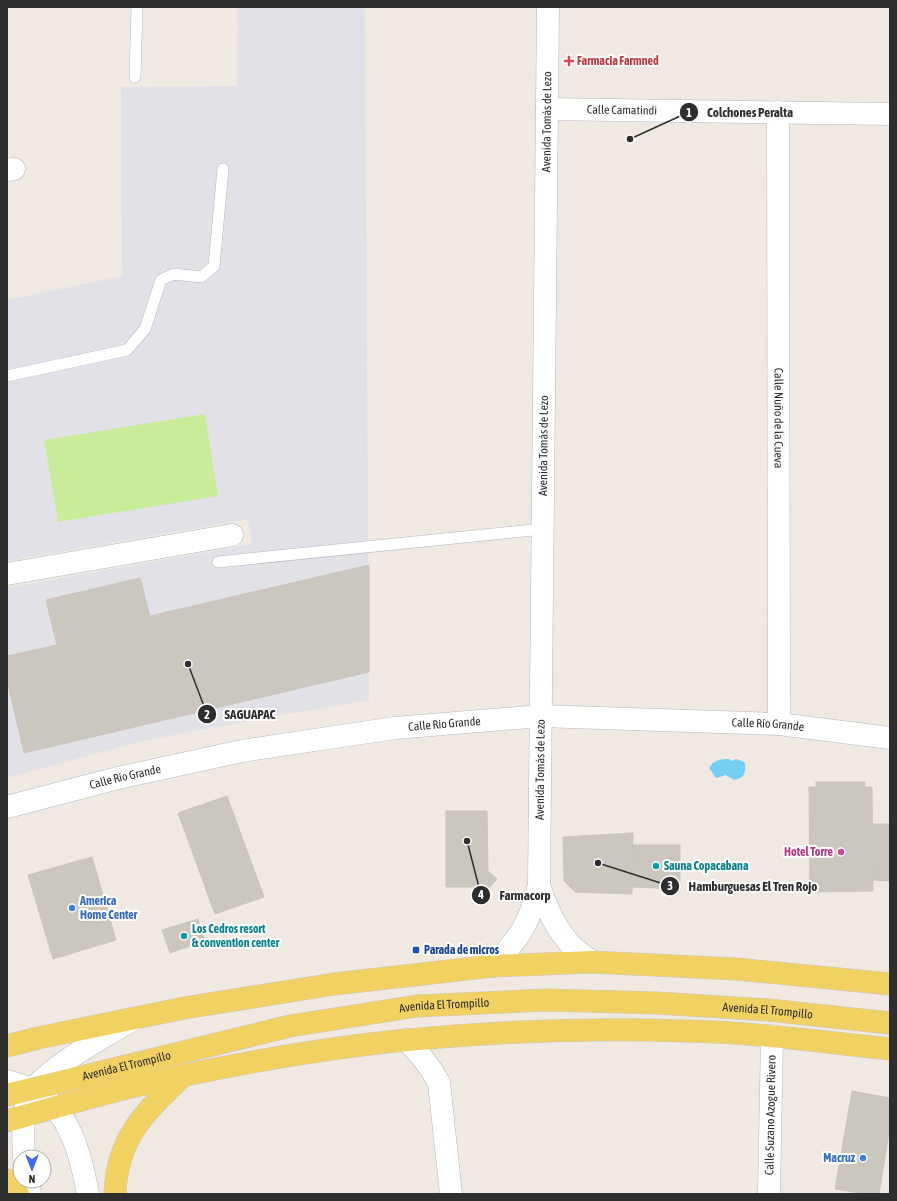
<svg xmlns="http://www.w3.org/2000/svg" width="897" height="1201" viewBox="0 0 897 1201" font-family="'Asap Condensed',sans-serif">
	<rect width="100%" height="100%" fill="#efe9e1"/>
	<polygon fill="#e3e1e8" points="238,7 365,7 369,700 293,713 142,741 7,778 7,588 252,544 248,519 7,561 7,300 122,276 121,87 237,86"/>
	<polygon fill="#c9ec9a" points="205,414 218,496 58,522 44,440"/>
	<path fill="#75cff0" d="M729,759L732,761L736,759L742,761L745,763C746,774 744,778 734,780L726,775L716,778L709,768C714,760 720,759 729,759Z"/>
	<g fill="#cbc7bf" stroke="#cbc5ba">
		<polygon points="369,565 369,672 24,753 7,680 7,656 57,645 46,600 140,578 150,616"/>
		<polygon points="816,782 865,782 865,787 872,787 873,891 810,892 809,787 816,787"/>
		<polygon points="227,796 264,897 215,914 178,813"/>
		<polygon points="446,811 487,811 488,871 497,879 483,895 473,887 446,887"/>
		<polygon points="872,824 890,824 890,881 873,880"/>
		<polygon points="633,833 632,894 575,892 564,881 563,837"/>
		<polygon points="633,845 680,845 680,889 632,887"/>
		<polygon points="92,857 116,940 53,959 28,875"/>
		<polygon points="198,919 205,941 170,953 162,930"/>
		<polygon points="852,1091 890,1098 890,1127 879,1194 866,1194 835,1189"/>
	</g>
	<g fill="none" stroke-linecap="round" stroke-linejoin="round">
		<g stroke="#b4b7c1" stroke-width="12">
			<g id="service">
				<polyline points="135,77 137,7"/>
				<polyline points="7,376 127,350 145,329 161,280 174,274 201,277 214,266 223,169"/>
				<polyline points="218,562 543,529"/>
			</g>
		</g>
		<g stroke="#b4b7c1" stroke-width="23">
			<g id="minor">
				<path id="s1" d="M547,109L890,114"/>
				<path id="s2" d="M778,112L779,724"/>
				<polyline points="7,170 14,169"/>
				<polyline points="7,574 232,535"/>
				<path id="s3" d="M7,807L118,778L242,751L395,728L541,716L779,724L890,738"/>
				<path d="M539,885C547,908 555,929 573,947C578,952 586,957 592,962"/>
				<path id="s4" d="M493,966C520,938 530,922 539,885L548,7"/>
				<path d="M406,1040C420,1053 430,1066 439,1083L451,1194"/>
				<path id="s5" d="M769,1194L772,1036"/>
			</g>
		</g>
		<g stroke="#b4b7c1" stroke-width="23">
			<g id="secondary">
				<path d="M7,1081C15,1084 26,1086 34,1090C70,1111 81,1156 88,1194"/>
				<path d="M24,1157C23,1135 21,1111 32,1091C34,1087 39,1083 42,1080C69,1055 103,1038 134,1019"/>
				<polyline points="28,1181 30,1194"/>
			</g>
		</g>
		<g stroke="#c9c9c9" stroke-width="23">
			<g id="primary">
				<polyline points="7,1046 38,1038 184,1008 334,984 493,966 592,962 736,969 890,984"/>
				<path id="s6" d="M7,1095L290,1026L417,1006L545,1000L657,1003L769,1010L890,1023"/>
				<path d="M7,1121C66,1104 125,1087 185,1075C258,1060 333,1047 407,1040C499,1031 592,1028 685,1031C753,1032 822,1042 890,1049"/>
				<polyline points="7,1180 13,1186 18,1194"/>
				<path d="M115,1194C117,1137 145,1112 184,1075"/>
			</g>
		</g>
		<use href="#service" stroke="#fff" stroke-width="11"/>
		<use href="#minor" stroke="#fff" stroke-width="22"/>
		<use href="#secondary" stroke="#fff" stroke-width="22"/>
		<use href="#primary" stroke="#f2d163" stroke-width="22"/>
	</g>
	<path fill="#e0444e" stroke="#fff" stroke-width="1.5" d="M567 55h4v4h4v4h-4v4h-4v-4h-4v-4h4z"/>
	<circle fill="#d1479c" stroke="#fff" stroke-width="1.5" cx="841" cy="852" r="4"/>
	<g fill="#0f9aa8" stroke="#fff" stroke-width="1.5">
		<circle cx="656" cy="866" r="4"/>
		<circle cx="184" cy="936" r="4"/>
	</g>
	<g fill="#3f7fe0" stroke="#fff" stroke-width="1.5">
		<circle cx="72" cy="908" r="4"/>
		<circle cx="863" cy="1158" r="4"/>
	</g>
	<rect fill="#1a4fb4" stroke="#fff" stroke-width="1.5" x="412" y="946" width="8" height="8" rx="2"/>
	<g text-anchor="middle" dominant-baseline="central" stroke-width="4" stroke-linejoin="round" paint-order="stroke">
		<g font-size="12" font-weight="bold" fill="#be3a42" stroke="#fff" text-anchor="start">
			<text x="577" y="61">Farmacia Farmned</text>
		</g>
		<g font-size="12" fill="#2e2e2e" stroke="#fff">
			<text stroke="none"><textPath href="#s1" startOffset="75">Calle Camatindi</textPath></text>
			<text stroke="none"><textPath href="#s4" startOffset="858">Avenida Tomás de Lezo</textPath></text>
			<text stroke="none"><textPath href="#s2" startOffset="306">Calle Nuño de la Cueva</textPath></text>
			<text stroke="none"><textPath href="#s4" startOffset="534">Avenida Tomás de Lezo</textPath></text>
			<text stroke="none"><textPath href="#s3" startOffset="446">Calle Río Grande</textPath></text>
			<text stroke="none"><textPath href="#s3" startOffset="770">Calle Río Grande</textPath></text>
			<text stroke="none"><textPath href="#s4" startOffset="210">Avenida Tomás de Lezo</textPath></text>
			<text stroke="none"><textPath href="#s3" startOffset="122">Calle Río Grande</textPath></text>
			<text stroke="none"><textPath href="#s6" startOffset="447">Avenida El Trompillo</textPath></text>
			<text stroke="none"><textPath href="#s6" startOffset="771">Avenida El Trompillo</textPath></text>
			<text stroke="none"><textPath href="#s6" startOffset="123">Avenida El Trompillo</textPath></text>
			<text stroke="none"><textPath href="#s5" startOffset="79">Calle Suzano Azogue Rivero</textPath></text>
		</g>
		<g font-size="12" font-weight="bold" fill="#b23c85" stroke="#fff" text-anchor="end">
			<text x="833" y="852">Hotel Torre</text>
		</g>
		<g font-size="12" font-weight="bold" fill="#0d838f" stroke="#fff" text-anchor="start">
			<text x="664" y="866">Sauna Copacabana</text>
			<text x="192" y="929">Los Cedros resort<tspan x="192" dy="14">&amp; convention center</tspan></text>
		</g>
		<g font-size="12" font-weight="bold" fill="#366cbe" stroke="#fff" text-anchor="start">
			<text x="80" y="901">America<tspan x="80" dy="14">Home Center</tspan></text>
			<text x="855" y="1158" text-anchor="end">Macruz</text>
		</g>
		<g font-size="12" font-weight="bold" fill="#164399" stroke="#fff" text-anchor="start">
			<text x="424" y="950">Parada de micros</text>
		</g>
	</g>
	<path fill="none" stroke="#2e2e2e" stroke-width="1.5" d="M630 139L689 112M188 664L207 714M598 863L670 886M467 841L481 895"/>
	<g fill="#2e2e2e" stroke="#fff" stroke-width="1.5">
		<circle cx="630" cy="139" r="4"/>
		<circle cx="188" cy="664" r="4"/>
		<circle cx="598" cy="863" r="4"/>
		<circle cx="467" cy="841" r="4"/>
		<circle cx="689" cy="112" r="10"/>
		<circle cx="207" cy="714" r="10"/>
		<circle cx="670" cy="886" r="10"/>
		<circle cx="481" cy="895" r="10"/>
	</g>
	<g font-size="12" text-anchor="middle" font-weight="bold" fill="#fff">
		<text x="689" y="117">1</text>
		<text x="207" y="719">2</text>
		<text x="670" y="890">3</text>
		<text x="481" y="899">4</text>
	</g>
	<g font-size="13" text-anchor="middle" font-weight="bold" fill="#2e2e2e" stroke="#fff" stroke-width="4" stroke-linejoin="round" paint-order="stroke">
		<text x="750" y="117">Colchones Peralta</text>
		<text x="250" y="719">SAGUAPAC</text>
		<text x="753" y="891">Hamburguesas El Tren Rojo</text>
		<text x="525" y="900">Farmacorp</text>
	</g>
	<rect width="897" height="1201" fill="none" stroke="#2e2e2e" stroke-width="16"/>
	<g transform="translate(32 1169) rotate(180)"><circle r="19" fill="#ffffff" stroke="#ababab"/>
	<path d="M0-3L7 15L0 10L-7 15Z" fill="#4264fb"/>
	<text y="-6" font-size="11" font-weight="bold" text-anchor="middle" fill="#2e2e2e">N</text>
	</g>
</svg>
